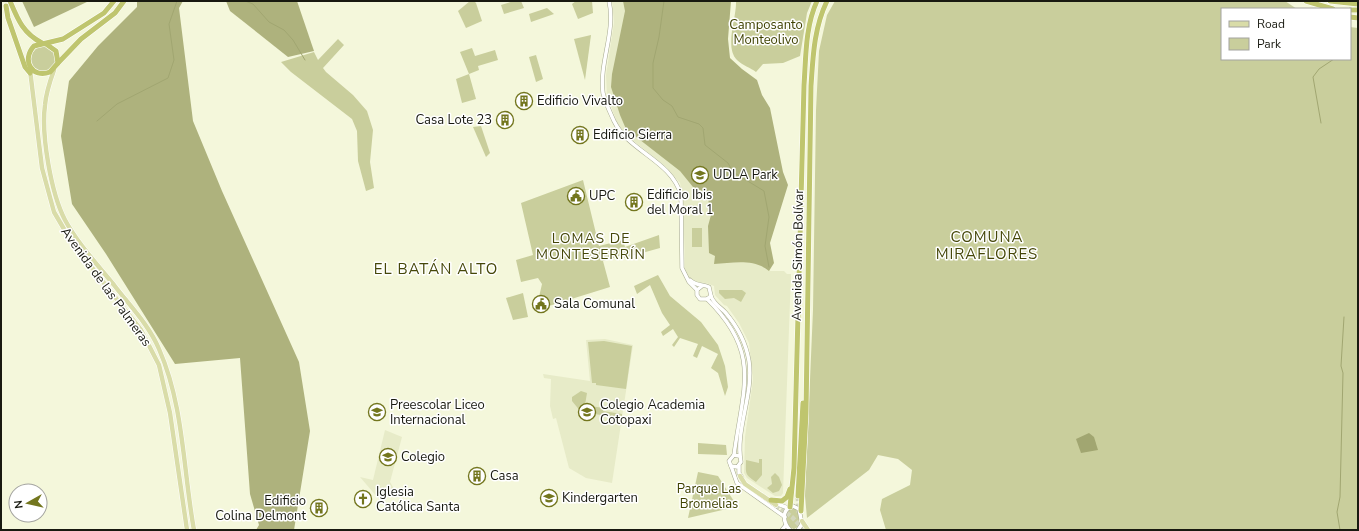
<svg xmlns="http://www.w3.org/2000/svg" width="1359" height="531" viewBox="0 0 1359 531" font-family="'Nunito Sans',sans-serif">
	<rect width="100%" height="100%" fill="#f4f7db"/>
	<g fill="#e7ebc8">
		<polygon points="612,1 658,1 766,266 770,271 784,271 787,274 791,274 783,493 781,496 775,496 747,478 744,473 745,437 753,380 749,343 739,323 727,306 724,305 715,295 714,286 706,283 696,282 690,279 685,269 683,198 680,183 666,167 625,134 617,122 607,96 606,75 614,23"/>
		<polygon points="605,339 633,345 612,483 586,478 569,468 556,418 553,419 550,406 551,379 544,378 543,374 590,381 586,340"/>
		<polygon points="385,430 402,437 390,482 394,489 378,498 360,477 373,480"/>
	</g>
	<g fill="#c9ce9c">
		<polygon points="470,1 474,1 476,3 482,21 466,28 458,11"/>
		<polygon points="514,1 521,1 524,8 504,14 501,5"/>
		<polygon points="576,1 592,1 593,13 578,19 572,4"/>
		<path d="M736,1H812L807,13L800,56L783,63L763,64L756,72C751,68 742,65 737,60C724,47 737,17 736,1Z"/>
		<polygon points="835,1 1285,1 1297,9 1222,9 1222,59 1350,59 1350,27 1358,28 1358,530 886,530 880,510 882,499 910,485 912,470 898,459 878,455 869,470 807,518 805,496 813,310 816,110 819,51 827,15"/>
		<polygon points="547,8 554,14 531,22 529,14"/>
		<polygon points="591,35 585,80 574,39"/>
		<polygon points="338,39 344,45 323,68 326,72 353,95 367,111 373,130 370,162 374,188 366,191 358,161 357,131 352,119 291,72 281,62 314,52 318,60"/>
		<circle cx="44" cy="59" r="13"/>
		<polygon points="472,48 475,56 495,50 498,60 478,66 479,70 469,74 476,99 462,103 456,79 469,74 460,52"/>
		<polygon points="536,55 543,79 536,82 529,57"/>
		<polygon points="481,126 490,153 486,157 473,127"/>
		<polygon points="583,180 599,246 623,240 625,247 659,235 660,248 624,258 623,255 603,261 610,287 536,310 542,284 538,278 521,282 516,260 533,255 521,203"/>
		<rect x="692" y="228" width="10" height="19"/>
		<polygon points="658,275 670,296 701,322 718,345 725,366 728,387 725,396 718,373 711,368 718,354 702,346 697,358 693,356 698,344 680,338 674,347 672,345 678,337 673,329 663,336 661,332 670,325 662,313 650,285 637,294 634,286"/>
		<polygon points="719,290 742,290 746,293 741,302 734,298 725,299 719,293"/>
		<polygon points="523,293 528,317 513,320 506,298"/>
		<polygon points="604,341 632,346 626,389 596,385 596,383 592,383 588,342"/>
		<polygon points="581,391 587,393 585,405 603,408 603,411 622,414 622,418 608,417 604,413 601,415 581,412 572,401 572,397"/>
		<polygon points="698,443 726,445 727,455 698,454"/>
		<path d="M759,459H762V475L756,482C744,474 746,473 746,460L759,463Z"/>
		<polygon points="698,472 718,476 735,503 731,508 688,518"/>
		<polygon points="775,473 779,477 782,485 779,491 773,493 767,488 772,484 771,477"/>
		<path d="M794,507C799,512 802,521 798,527L794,529L789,527L786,518L788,510Z"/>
	</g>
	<g fill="#aeb27d">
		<polygon points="22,1 89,1 34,27"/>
		<polygon points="137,1 183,1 179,8 193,121 222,191 299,362 310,431 294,530 256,530 259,525 250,494 240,358 175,364 106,254 72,204 61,136 69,81 98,46 137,7"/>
		<polygon points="226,1 297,1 314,51 288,57 230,11"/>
		<path d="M623,1H731L728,39L730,58L742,69L757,80L762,95L770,108L783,172L788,185L770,243L774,263L769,271C754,258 732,263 714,264L715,256L709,253L708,226L711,215L707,193L693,187L680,171L626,129L620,115L611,87L612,74L625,11Z"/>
	</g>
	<polygon fill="#a1a671" points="1089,433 1094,437 1098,450 1081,453 1076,439"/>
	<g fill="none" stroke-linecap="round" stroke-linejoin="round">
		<g stroke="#a1a671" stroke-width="1">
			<polyline points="245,1 253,4 269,22 284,30 293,40 305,60"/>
			<polyline points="664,1 659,37 653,63 653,88 663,100 672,106 678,117 699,124 703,128 705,145 728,163 733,172 764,191 769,217 765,246 769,267"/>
			<polyline points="97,121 117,104 168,78 174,60 169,24 177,1"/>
			<polyline points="1321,123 1313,77 1319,69 1334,59"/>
			<polyline points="1340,530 1337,512 1340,497 1343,373 1341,366 1344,317"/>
		</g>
		<polyline stroke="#d3d6bd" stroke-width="4.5" stroke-dasharray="4.5 2" stroke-linecap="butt" points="776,505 792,517 804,530"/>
		<polyline stroke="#d3d6bd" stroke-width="5" stroke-dasharray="5 2.5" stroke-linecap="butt" points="798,496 799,513"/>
		<g stroke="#a5a88e" stroke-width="4.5">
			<g id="minor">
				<path d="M609,1C616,32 599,62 603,93C605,102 610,112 614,121C629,152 671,160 681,195L682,268L689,282L697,290"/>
				<path d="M690,280C696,286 702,284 709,287L711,296L707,299H700L697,295V290L702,286"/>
				<path d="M711,296C713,303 720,307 725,312C737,326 746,343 749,361C754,395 735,429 741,462L737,467L731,466L729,461L734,455L739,456"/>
				<path d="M707,299C762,353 743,387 734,455"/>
				<polyline points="731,466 737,483 785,517"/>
				<polyline points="739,466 739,473 742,478"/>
				<polyline points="775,503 788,508"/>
				<polyline points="782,530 786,525"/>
				<path d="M790,530C783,523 781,509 793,506L799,509L802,524L798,530"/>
			</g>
		</g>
		<g stroke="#fff" stroke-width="5.5">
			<g id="major">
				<polyline points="30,70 42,168 54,212 71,241 141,330 159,365 170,413 187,530"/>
				<path d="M54,70C50,81 46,93 45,105C41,135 51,193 65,220C78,244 97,264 114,285C130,306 149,325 159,349C184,406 183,470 194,530"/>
				<polyline points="740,476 745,484 776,505"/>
				<polyline points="802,521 808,530"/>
			</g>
		</g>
		<g stroke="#fff" stroke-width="6">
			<g id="highway">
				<path d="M10,1C18,20 23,33 42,43"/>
				<polyline points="1306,1 1333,9"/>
				<polyline points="1330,1 1358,4"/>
				<polyline points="6,6 8,18 25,67 30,73"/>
				<polyline points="1350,10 1358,10"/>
				<polyline points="1350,17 1358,18"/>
				<path d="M46,44L56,51L58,63L50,72C32,79 21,60 34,46L63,39L104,13L114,1"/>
				<polyline points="58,63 81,39 115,13 124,1"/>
				<polyline points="798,496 803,403"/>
				<polyline points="771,500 782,501 787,497 790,489"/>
				<path d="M790,507L794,468L804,85C806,58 805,27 817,1"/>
				<path d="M801,511L806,413L811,86C813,56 814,28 827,1"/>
			</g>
		</g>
		<use href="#minor" stroke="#fff" stroke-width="3.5"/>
		<use href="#major" stroke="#d9dca8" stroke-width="4.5"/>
		<use href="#highway" stroke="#bfc56e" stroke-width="5"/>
	</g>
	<defs>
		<g id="building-ring" transform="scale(0.9)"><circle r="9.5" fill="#fff" stroke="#73761e" stroke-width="1.5"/><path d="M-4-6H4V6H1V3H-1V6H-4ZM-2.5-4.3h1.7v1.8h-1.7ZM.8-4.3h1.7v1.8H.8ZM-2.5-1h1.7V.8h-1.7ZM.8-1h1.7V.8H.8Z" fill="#73761e"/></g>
		<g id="university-ring" transform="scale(0.9)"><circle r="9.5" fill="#fff" stroke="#73761e" stroke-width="1.5"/><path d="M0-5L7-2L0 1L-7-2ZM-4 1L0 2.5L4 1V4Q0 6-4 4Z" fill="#73761e"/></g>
		<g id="civic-ring" transform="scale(0.9)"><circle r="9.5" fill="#fff" stroke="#73761e" stroke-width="1.5"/><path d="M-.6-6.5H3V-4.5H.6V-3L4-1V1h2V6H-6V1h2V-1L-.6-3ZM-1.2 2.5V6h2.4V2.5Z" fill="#73761e"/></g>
		<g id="school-ring" transform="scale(0.9)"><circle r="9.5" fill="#fff" stroke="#73761e" stroke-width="1.5"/><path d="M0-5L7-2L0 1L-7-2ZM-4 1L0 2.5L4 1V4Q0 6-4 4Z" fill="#73761e"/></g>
		<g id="church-ring" transform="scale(0.9)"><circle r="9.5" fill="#fff" stroke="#73761e" stroke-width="1.5"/><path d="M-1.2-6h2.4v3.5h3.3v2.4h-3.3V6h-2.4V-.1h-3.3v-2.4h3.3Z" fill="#73761e"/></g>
	</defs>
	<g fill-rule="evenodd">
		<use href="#building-ring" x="524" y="101"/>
		<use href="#building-ring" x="505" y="120"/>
		<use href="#building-ring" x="580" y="135"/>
		<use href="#university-ring" x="700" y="175"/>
		<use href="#civic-ring" x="576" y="196"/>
		<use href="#building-ring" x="634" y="202"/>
		<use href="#civic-ring" x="541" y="304"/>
		<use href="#school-ring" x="377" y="412"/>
		<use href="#university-ring" x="587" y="412"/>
		<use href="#school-ring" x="388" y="457"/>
		<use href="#building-ring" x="477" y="476"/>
		<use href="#school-ring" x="549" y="498"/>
		<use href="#church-ring" x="363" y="499"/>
		<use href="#building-ring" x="319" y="508"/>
	</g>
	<g text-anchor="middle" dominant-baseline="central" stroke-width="3" stroke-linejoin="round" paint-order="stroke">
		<g font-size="13" fill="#3f4200" stroke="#fff">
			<text x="766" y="25">Camposanto<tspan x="766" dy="15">Monteolivo</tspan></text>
			<text x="709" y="489">Parque Las<tspan x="709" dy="15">Bromelias</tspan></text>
		</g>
		<g font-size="13" fill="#181910" stroke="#fff" text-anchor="start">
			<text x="537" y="101">Edificio Vivalto</text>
			<text x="492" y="120" text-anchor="end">Casa Lote 23</text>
			<text x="593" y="135">Edificio Sierra</text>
			<text x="713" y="175">UDLA Park</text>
			<text x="647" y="195">Edificio Ibis<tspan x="647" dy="15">del Moral 1</tspan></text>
			<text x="589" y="196">UPC</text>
			<text x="554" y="304">Sala Comunal</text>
			<text x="390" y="405">Preescolar Liceo<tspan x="390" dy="15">Internacional</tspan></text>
			<text x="600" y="405">Colegio Academia<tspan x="600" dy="15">Cotopaxi</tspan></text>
			<text x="401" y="457">Colegio</text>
			<text x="490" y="476">Casa</text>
			<text x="376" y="492">Iglesia<tspan x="376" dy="15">Católica Santa</tspan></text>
			<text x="562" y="498">Kindergarten</text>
			<text x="306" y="501" text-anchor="end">Edificio<tspan x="306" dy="15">Colina Delmont</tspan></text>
		</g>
		<g font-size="13" fill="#181910" stroke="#fff">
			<text transform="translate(798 255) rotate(-89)">Avenida Simón Bolívar</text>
			<text transform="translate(106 287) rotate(54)">Avenida de las Palmeras</text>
		</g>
		<g font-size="14" letter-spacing="1" fill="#454708" stroke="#fff">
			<text x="591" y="238">LOMAS DE<tspan x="591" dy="16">MONTESERRÍN</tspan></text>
		</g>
		<g font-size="15" letter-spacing="1" fill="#454708" stroke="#fff">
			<text x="987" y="237">COMUNA<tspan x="987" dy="17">MIRAFLORES</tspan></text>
			<text x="436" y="269">EL BATÁN ALTO</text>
		</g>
	</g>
	<rect width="1359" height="531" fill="none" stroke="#181910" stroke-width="4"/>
	<rect x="1221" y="8" width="130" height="52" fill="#ffffff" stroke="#a3a39f"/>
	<rect x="1229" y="21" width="20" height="6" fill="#d9dca8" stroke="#a3a39f"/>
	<text x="1257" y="28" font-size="12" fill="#181910">Road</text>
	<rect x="1229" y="38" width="20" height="12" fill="#c9ce9c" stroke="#a3a39f"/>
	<text x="1257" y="48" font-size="12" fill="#181910">Park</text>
	<g transform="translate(28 503) rotate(262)"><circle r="19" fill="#ffffff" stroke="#a3a39f"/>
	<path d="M0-3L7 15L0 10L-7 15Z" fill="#73761e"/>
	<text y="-6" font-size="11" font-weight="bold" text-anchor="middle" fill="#181910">N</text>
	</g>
</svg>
